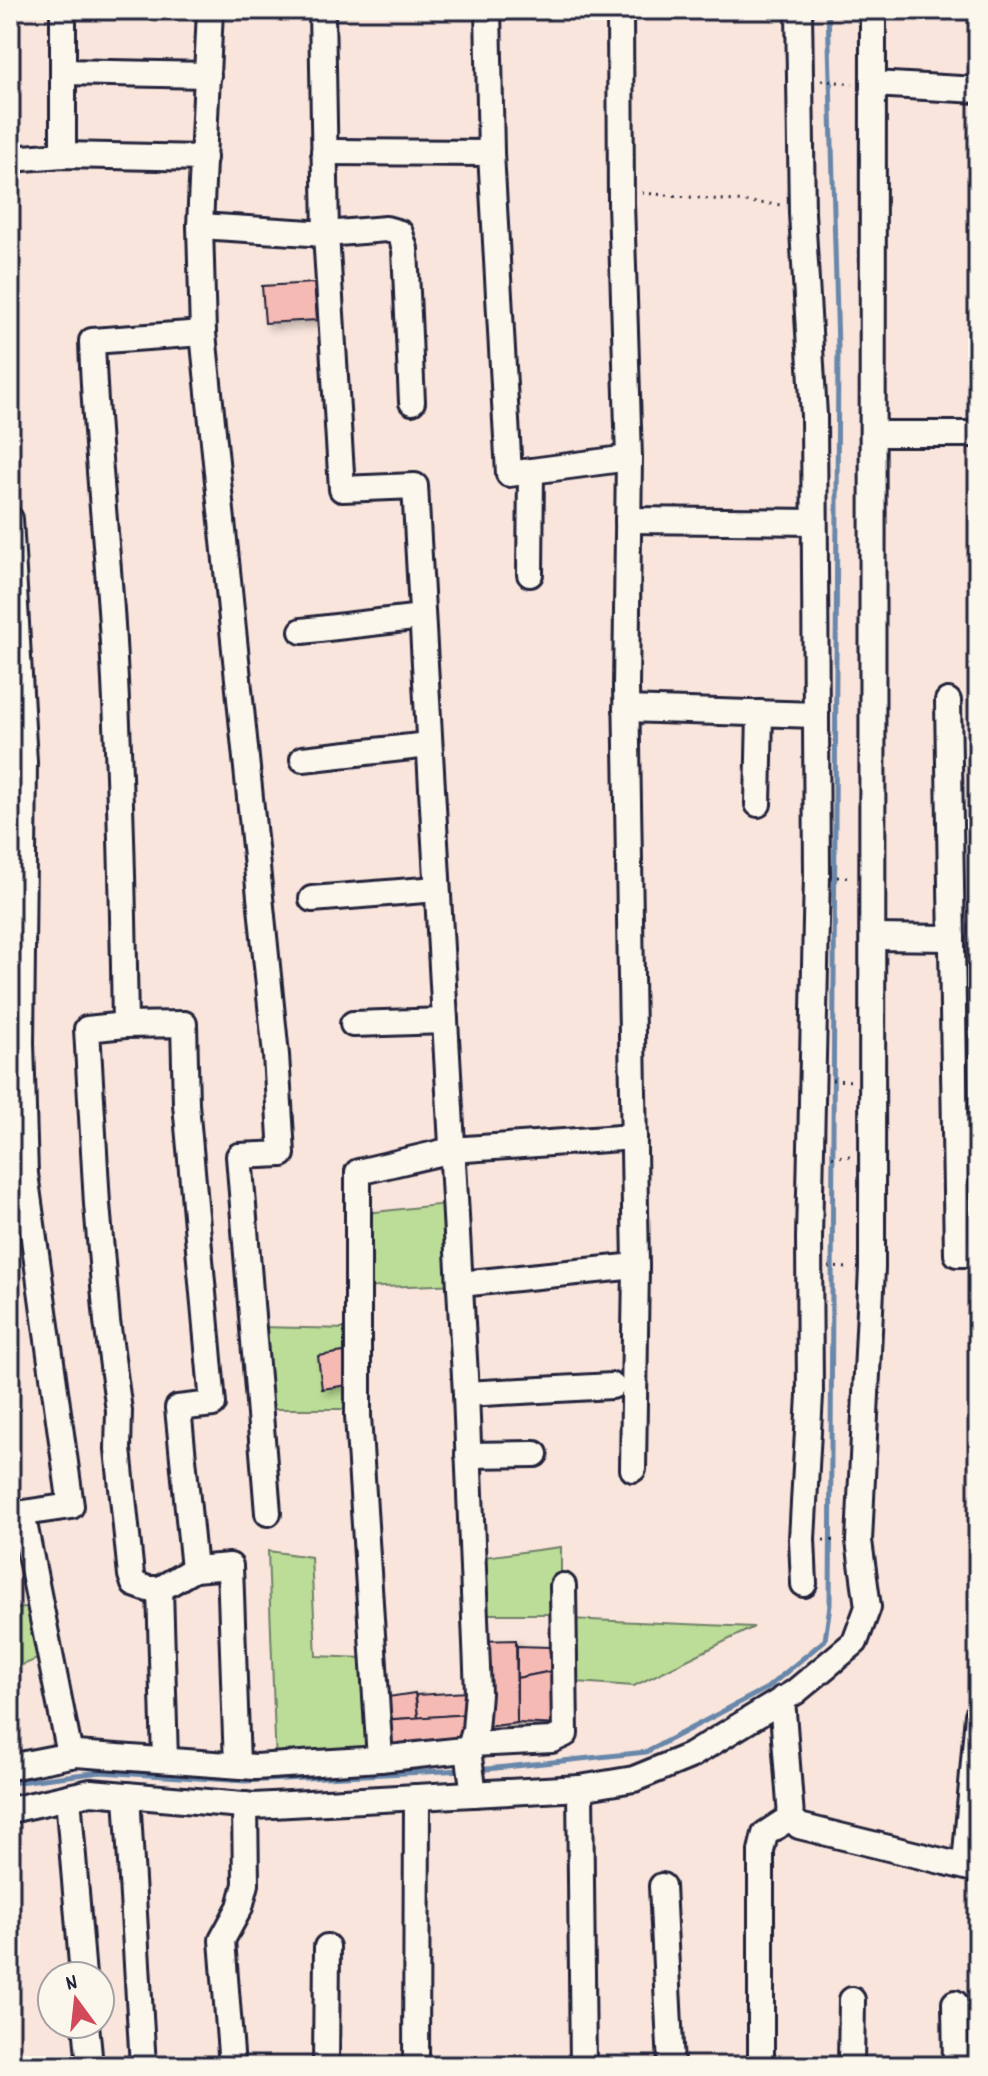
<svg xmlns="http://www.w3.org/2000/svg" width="988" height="2076" viewBox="0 0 988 2076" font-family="Dekko,sans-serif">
	<defs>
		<filter id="shadow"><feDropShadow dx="5" dy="5" stdDeviation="4" flood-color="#0004"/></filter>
	</defs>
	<rect width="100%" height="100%" fill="#f9e5db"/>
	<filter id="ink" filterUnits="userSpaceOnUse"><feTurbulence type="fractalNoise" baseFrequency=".0125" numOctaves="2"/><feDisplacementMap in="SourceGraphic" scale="16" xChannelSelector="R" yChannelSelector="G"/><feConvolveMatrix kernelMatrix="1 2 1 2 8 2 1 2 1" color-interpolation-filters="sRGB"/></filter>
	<g filter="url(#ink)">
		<g fill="#bcdd97" stroke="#6f8069" stroke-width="2">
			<polygon points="455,1203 460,1284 358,1288 358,1214"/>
			<polygon points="257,1327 351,1329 347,1409 262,1409"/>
			<polygon points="561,1547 561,1614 479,1614 476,1558"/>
			<polygon points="268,1551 311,1557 316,1656 364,1658 375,1752 276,1766"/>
			<polygon points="40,1606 50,1654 10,1670 10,1610"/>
			<polygon points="567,1619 754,1627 634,1686 576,1682"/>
		</g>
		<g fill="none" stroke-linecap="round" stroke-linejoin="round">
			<g stroke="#6887aa" stroke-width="5">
				<polyline points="478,1770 646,1752 767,1688 825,1640 830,1605 838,348 828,10"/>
				<polyline points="10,1783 101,1772 245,1781 464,1770"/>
			</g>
		</g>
		<g fill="#f5bab4" stroke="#22223b" stroke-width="2" filter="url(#shadow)">
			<polygon points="314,283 317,320 265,323 262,286"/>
			<polygon points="344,1352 348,1385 322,1389 318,1356"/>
			<polygon points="516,1640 517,1723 485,1727 479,1641"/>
			<polygon points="517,1646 549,1647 552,1671 517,1678"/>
			<polygon points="552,1671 561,1725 517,1723 517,1678"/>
			<polygon points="468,1692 470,1714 418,1718 416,1695"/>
			<polygon points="415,1693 418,1718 392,1719 388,1697"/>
			<polygon points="470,1714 470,1745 384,1750 382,1720"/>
		</g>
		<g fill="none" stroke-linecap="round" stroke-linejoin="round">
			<g stroke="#22223b" stroke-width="30">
				<g id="minor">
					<polyline points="210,10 200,226 203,333 276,1055 282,1154 239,1156 268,1513"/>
					<polyline points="322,10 326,234 342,489 415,486 466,1394 478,1693 475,1730 468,1754"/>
					<polyline points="488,10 491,153"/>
					<polyline points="620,10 621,203 629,458 626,687 636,1266 633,1469"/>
					<polyline points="799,10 802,213 814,416 817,875 809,1238 810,1395 802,1539 804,1584"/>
					<polyline points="63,72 208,75"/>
					<polyline points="873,84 978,90"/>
					<polyline points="324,152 491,153 509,474 629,458"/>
					<polyline points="63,155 63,10"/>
					<polyline points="10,159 63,155 204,158"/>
					<polyline points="200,226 326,234 386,229 400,233 405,249 412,402"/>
					<polyline points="874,434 978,434"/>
					<polyline points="10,519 24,762 21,1043 25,1174 71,1506 10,1515"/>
					<polyline points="628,520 814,522"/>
					<polyline points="530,574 531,471"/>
					<polyline points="302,631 422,617"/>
					<polyline points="948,701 957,1254 978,1254"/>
					<polyline points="626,709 816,715"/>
					<polyline points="303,759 429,745"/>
					<polyline points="758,804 760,713"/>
					<polyline points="312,899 437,889"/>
					<polyline points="873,937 952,938"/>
					<polyline points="353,1024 445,1021"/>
					<polyline points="125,1025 184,1024 186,1104 213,1404 178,1408 194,1569 160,1589"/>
					<polyline points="460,1284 636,1266"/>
					<polyline points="466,1394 612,1386"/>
					<polyline points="468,1455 535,1454"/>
					<polyline points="22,1513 70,1755"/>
					<polyline points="194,1569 230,1566 237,1765"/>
					<polyline points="782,1699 791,1817 799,1826 978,1870"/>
					<polyline points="471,1744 552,1740 565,1734 563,1586"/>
					<polyline points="380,1759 358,1416 358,1172 452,1150 634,1137"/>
					<path d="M165,1760L160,1589H148L134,1584L131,1575L118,1449L119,1411L107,1321L97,1204L87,1029L125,1025C123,892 120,758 112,625C106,530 95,436 92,341L203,333"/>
					<polyline points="10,1767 76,1754 255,1767 380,1759 464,1750 469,1758 474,1794"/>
					<polyline points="580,1788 583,2066"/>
					<polyline points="127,1795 143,2066"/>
					<polyline points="68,1797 83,1976"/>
					<polyline points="10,1810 91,1792 254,1806 580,1788 634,1779 690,1756 795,1692 855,1642 868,1607 859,1541 872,1268 873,10"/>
					<polyline points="965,1865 978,1715"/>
					<polyline points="662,1886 671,2066"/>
					<polyline points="955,2003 956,2066"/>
					<polyline points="86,2024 90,2066"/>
					<polyline points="232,2066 222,1940 240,1907 246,1884 245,1805"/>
					<polyline points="326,2066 327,1947"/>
					<polyline points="416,2066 417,1797"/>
					<polyline points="761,2066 761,1851 765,1834 791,1817"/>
					<polyline points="851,2066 852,2000"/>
				</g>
			</g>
			<g stroke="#22223b" stroke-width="3" stroke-dasharray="2 6" stroke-linecap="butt">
				<polyline points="821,80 853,84"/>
				<polyline points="642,193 782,205"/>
				<polyline points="837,877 853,878"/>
				<polyline points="832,1080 853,1081"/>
				<polyline points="832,1157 852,1156"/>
				<polyline points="828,1267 852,1268"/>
				<polyline points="823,1540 839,1541"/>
			</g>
			<use href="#minor" stroke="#fbf7ec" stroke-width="24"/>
		</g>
	</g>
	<rect width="988" height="2076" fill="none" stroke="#fbf7ec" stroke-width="40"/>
	<rect x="20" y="20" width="948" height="2036" fill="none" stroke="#22223b" stroke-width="3" filter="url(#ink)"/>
	<g transform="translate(76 2000) rotate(345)"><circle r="38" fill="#fbf7ec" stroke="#a4a2a5" stroke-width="2"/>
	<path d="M0-6L14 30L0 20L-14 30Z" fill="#d1495b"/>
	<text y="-12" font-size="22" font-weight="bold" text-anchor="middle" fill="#22223b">N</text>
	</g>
</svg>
